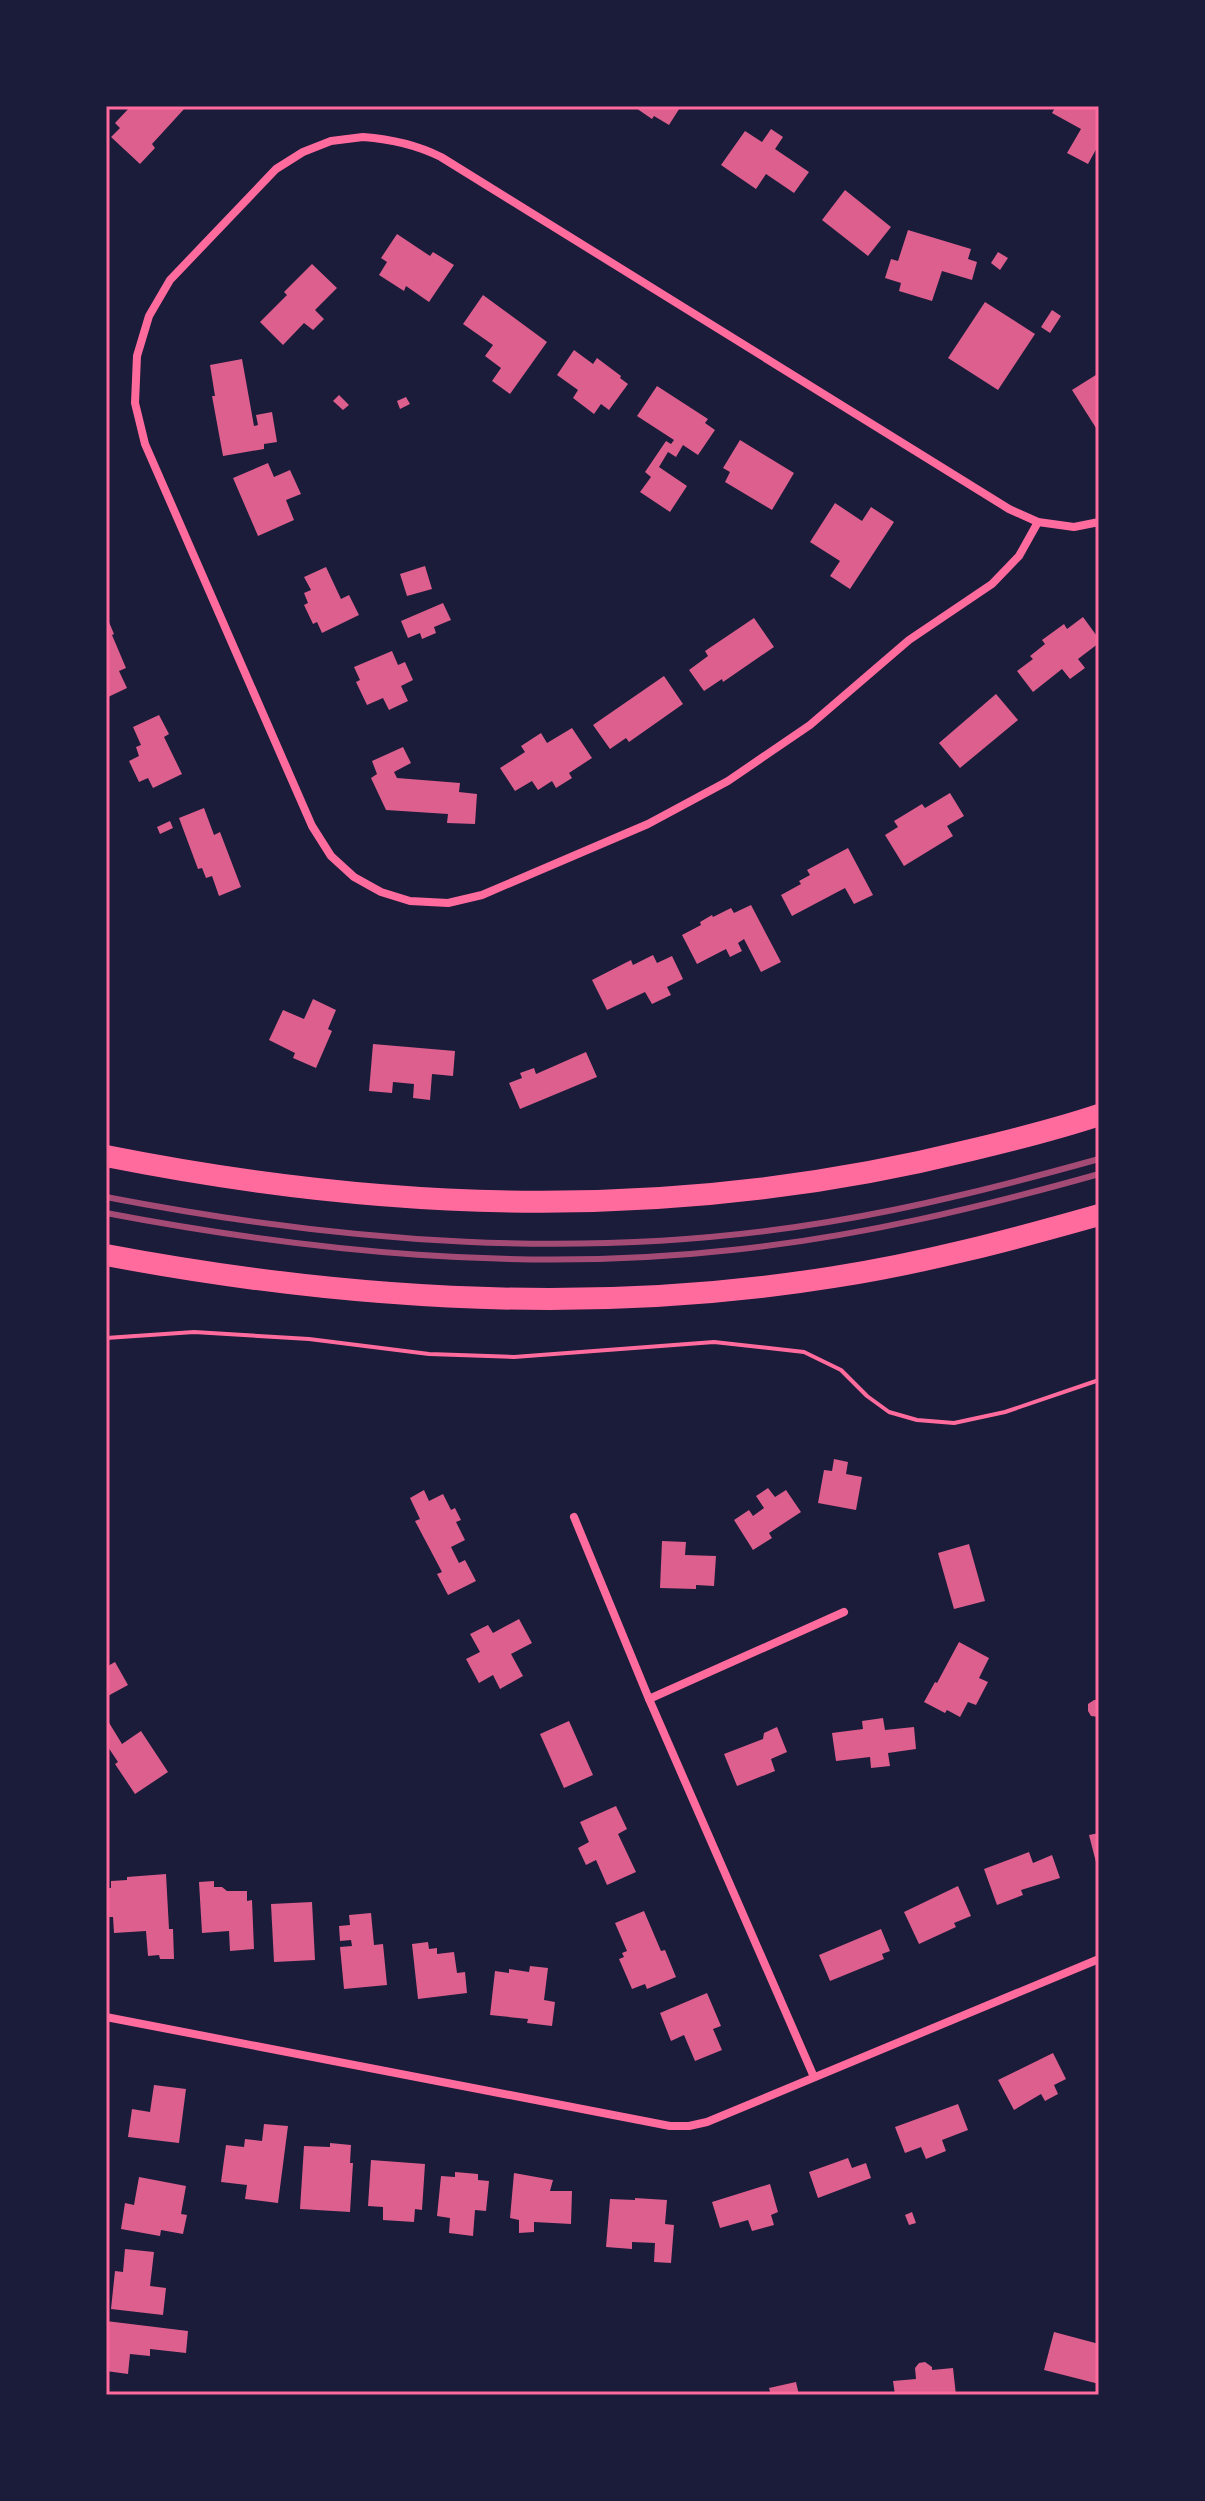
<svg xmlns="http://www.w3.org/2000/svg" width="1205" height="2501" viewBox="0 0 1205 2501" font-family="'PT Sans Narrow',sans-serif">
	<rect width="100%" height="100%" fill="#1b1b3a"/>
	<g fill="#dd5f8e">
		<polygon points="131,106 183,106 185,108 152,144 155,148 140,164 111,137 120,128 115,123"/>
		<polygon points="633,106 681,106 669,125 654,116 652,119"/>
		<polygon points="1056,106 1099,106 1099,144 1088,164 1067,153 1081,129 1052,113"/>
		<polygon points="771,129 783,137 775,149 809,172 794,193 766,174 756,189 721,165 745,131 762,142"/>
		<polygon points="845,190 891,227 868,256 822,220"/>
		<polygon points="908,230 971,249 968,259 977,262 972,280 942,271 932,301 899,291 901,283 885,278 891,259 898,261"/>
		<polygon points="397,234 430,256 433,252 454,265 429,302 406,286 404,291 379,275 387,262 381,258"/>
		<polygon points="998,252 1008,258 1000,270 991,263"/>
		<polygon points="312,264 337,288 315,310 324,319 313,330 304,323 283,345 260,322 287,295 284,292"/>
		<polygon points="483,295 547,342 510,394 492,381 501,368 485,356 493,345 463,324"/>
		<polygon points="985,302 1035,334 998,390 948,358"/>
		<polygon points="1052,310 1061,316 1050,333 1041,327"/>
		<polygon points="574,350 593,364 597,358 621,376 620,378 628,384 609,410 601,404 594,414 573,398 578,390 557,375"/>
		<polygon points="242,359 254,426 258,425 256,415 272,412 277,442 264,444 264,449 223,456 212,396 215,396 210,365"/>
		<polygon points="1099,373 1099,426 1096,428 1072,390"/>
		<polygon points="657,386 708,419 705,423 715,430 698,455 683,445 676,457 668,452 659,467 687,486 670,512 640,492 651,477 645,472 666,441 671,444 674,440 637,416"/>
		<polygon points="339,395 349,405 343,410 333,401"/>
		<polygon points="406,397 410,404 400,409 397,401"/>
		<polygon points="740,440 794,473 772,510 725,482 730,472 723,468"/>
		<polygon points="268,463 274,477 290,470 301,494 286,500 294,520 258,536 233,478"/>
		<polygon points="835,503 862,521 871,507 894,522 850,589 830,576 840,561 810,542"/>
		<polygon points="425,566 432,589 407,596 400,574"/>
		<polygon points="326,567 341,599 349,595 359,615 322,633 317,622 313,624 304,605 308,603 304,593 311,590 304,577"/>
		<polygon points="443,603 451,620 434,627 436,633 422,639 420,633 408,638 401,621"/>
		<polygon points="106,615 114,634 112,635 126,668 119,671 127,688 106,698"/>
		<polygon points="1083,617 1099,639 1099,643 1078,659 1085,668 1070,679 1062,669 1033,692 1017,671 1033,659 1030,656 1045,644 1042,640 1064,624 1067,629"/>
		<polygon points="754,618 774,647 723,682 722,679 704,691 689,670 708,656 705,651"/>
		<polygon points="392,651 398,665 405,662 413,680 401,686 408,701 389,710 383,698 367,705 356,682 360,680 354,667"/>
		<polygon points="664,676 683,704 629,742 626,738 610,749 593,725"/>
		<polygon points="996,694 1018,720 960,768 939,743"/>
		<polygon points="159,715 169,734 164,737 182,774 153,788 148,778 139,782 129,761 139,756 136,747 141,745 133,727"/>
		<polygon points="572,728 592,758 569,773 572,778 556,788 552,781 538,790 532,781 515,791 500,768 525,752 521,746 541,733 547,743"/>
		<polygon points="403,747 411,763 394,772 397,778 460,783 459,792 477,794 475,824 447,823 448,814 386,810 371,778 377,774 372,761"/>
		<polygon points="950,793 964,816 947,826 953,836 904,866 885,835 898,827 894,821 922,804 925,808"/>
		<polygon points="204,808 214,835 220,832 241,887 219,896 212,876 206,878 202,868 198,869 179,818"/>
		<polygon points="170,821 173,828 160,834 157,827"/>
		<polygon points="848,848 873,895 854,904 845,888 792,916 781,895 801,884 799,881 810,875 807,870"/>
		<polygon points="751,905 781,962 761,972 744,939 738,943 742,951 730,957 726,949 697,964 682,935 701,925 700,922 712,915 713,917 731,908 734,913"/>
		<polygon points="653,955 657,963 672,956 683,979 667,987 671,995 652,1004 645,992 607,1010 592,980 631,960 633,965"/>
		<polygon points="313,999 336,1010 328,1029 332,1031 316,1068 293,1058 295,1053 269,1040 283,1010 304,1019"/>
		<polygon points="373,1044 455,1051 453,1076 432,1074 430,1100 413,1098 414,1084 393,1082 392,1093 369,1091"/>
		<polygon points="586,1052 597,1077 520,1109 509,1083 522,1078 520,1073 534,1068 536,1074"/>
		<polygon points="834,1459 848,1462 846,1474 862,1477 856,1510 818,1503 824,1470 832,1471"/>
		<polygon points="768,1488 775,1497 786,1490 801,1512 769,1533 772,1538 753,1550 734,1520 749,1510 753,1516 764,1508 756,1496"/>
		<polygon points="424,1490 429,1501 443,1494 451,1510 455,1508 461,1520 456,1522 465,1540 451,1547 459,1563 465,1560 476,1581 448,1595 437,1574 442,1572 415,1521 420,1519 410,1498"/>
		<polygon points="662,1541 686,1542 685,1555 716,1556 714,1586 696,1585 696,1589 660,1588"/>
		<polygon points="969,1544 985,1601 954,1609 938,1553"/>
		<polygon points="519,1619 532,1643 511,1654 523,1676 500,1689 493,1675 479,1683 466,1659 480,1652 470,1634 488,1625 493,1633"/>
		<polygon points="959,1642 989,1658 979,1678 988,1682 976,1705 968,1702 960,1717 947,1710 945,1713 924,1702 935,1682 937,1683"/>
		<polygon points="115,1662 128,1685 106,1697 106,1667"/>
		<polygon points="1094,1700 1099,1700 1099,1717 1091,1716 1088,1711 1088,1704"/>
		<polygon points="883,1718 885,1730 914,1727 916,1749 888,1753 890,1766 871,1768 870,1757 836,1761 832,1733 863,1729 862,1721"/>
		<polygon points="108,1721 122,1744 141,1731 168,1772 135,1794 115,1764 118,1762 108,1747 106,1749 106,1723"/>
		<polygon points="569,1721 593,1775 564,1788 540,1734"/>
		<polygon points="777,1727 787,1752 771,1759 775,1771 737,1786 724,1754 763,1739 764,1733"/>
		<polygon points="616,1806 627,1829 618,1834 636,1872 607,1885 596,1860 586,1865 578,1848 589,1842 580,1822"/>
		<polygon points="1099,1833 1099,1870 1098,1870 1089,1835"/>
		<polygon points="1029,1852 1033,1863 1052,1855 1060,1878 1021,1890 1023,1895 997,1905 984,1869"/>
		<polygon points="166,1874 169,1929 173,1929 174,1959 160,1959 159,1955 148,1956 146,1931 114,1933 113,1917 107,1917 106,1888 111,1888 111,1881 127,1880 127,1877"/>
		<polygon points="214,1881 214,1887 222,1887 227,1891 247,1891 247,1901 252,1900 254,1949 230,1951 229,1931 202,1933 199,1882"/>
		<polygon points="958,1886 971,1916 954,1923 956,1927 919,1944 904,1912"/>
		<polygon points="312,1902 315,1960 274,1962 271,1904"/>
		<polygon points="644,1911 661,1951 665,1950 676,1977 647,1989 645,1984 632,1989 619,1959 624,1957 622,1953 627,1951 615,1923"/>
		<polygon points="371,1913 374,1945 383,1944 387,1985 344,1989 340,1947 352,1946 351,1940 340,1941 339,1926 350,1925 349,1915"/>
		<polygon points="881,1929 890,1951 882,1954 884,1959 830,1981 819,1955"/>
		<polygon points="428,1942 429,1949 437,1948 437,1954 454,1952 457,1973 465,1972 467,1993 418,1999 412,1944"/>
		<polygon points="530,1966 548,1968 544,2000 555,2002 552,2026 527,2023 528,2019 490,2015 495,1971 509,1973 509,1969 529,1972"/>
		<polygon points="707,1993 721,2026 713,2029 722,2050 695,2061 684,2035 671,2041 660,2013"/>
		<polygon points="1053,2053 1066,2079 1054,2085 1058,2094 1045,2101 1041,2094 1014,2110 998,2080"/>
		<polygon points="154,2085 186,2089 179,2143 128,2137 132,2109 150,2112"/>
		<polygon points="958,2104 968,2130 942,2140 946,2151 926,2159 921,2147 905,2153 895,2127"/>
		<polygon points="264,2124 288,2126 278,2203 245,2199 247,2185 221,2182 226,2145 244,2147 245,2139 262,2141"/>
		<polygon points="330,2143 351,2145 350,2163 353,2163 350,2212 300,2209 304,2146 330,2147"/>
		<polygon points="848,2158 852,2168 866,2163 871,2178 818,2198 809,2172"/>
		<polygon points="371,2160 425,2164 422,2210 415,2209 414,2222 383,2220 383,2207 368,2206"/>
		<polygon points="455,2172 478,2174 478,2180 489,2181 486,2211 475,2210 473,2236 449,2233 450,2218 437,2216 441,2176 455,2177"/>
		<polygon points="514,2173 553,2180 550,2191 572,2191 571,2224 534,2222 534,2232 519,2233 519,2220 510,2218"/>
		<polygon points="139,2177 186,2186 181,2214 187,2215 183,2234 161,2230 160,2236 121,2229 125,2203 134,2205"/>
		<polygon points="770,2184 778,2212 771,2215 774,2225 752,2231 748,2220 720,2228 712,2202"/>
		<polygon points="635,2198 667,2200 665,2224 674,2225 671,2263 654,2262 655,2243 632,2242 632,2249 606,2247 610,2199 635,2200"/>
		<polygon points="912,2212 916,2223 909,2225 905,2215"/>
		<polygon points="125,2249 154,2252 150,2286 166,2288 163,2315 111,2309 115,2271 123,2272"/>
		<polygon points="106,2321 188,2331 186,2353 150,2349 150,2356 130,2354 128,2374 106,2371"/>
		<polygon points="1054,2332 1099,2344 1099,2384 1044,2370"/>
		<polygon points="925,2362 932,2367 932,2370 953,2368 956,2395 895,2395 893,2381 916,2379 915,2368 919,2363"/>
		<polygon points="796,2382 799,2395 771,2395 769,2388"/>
	</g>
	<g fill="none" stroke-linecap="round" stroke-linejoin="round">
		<polyline stroke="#ff6b9d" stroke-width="4" points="106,1338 194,1332 309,1339 429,1354 514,1357 714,1342 804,1352 841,1370 867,1396 889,1412 917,1420 954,1423 1005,1412 1099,1380"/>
		<g stroke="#ff6b9d" stroke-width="8">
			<path d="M363,137C391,139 415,144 441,157L1009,509L1038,522L1019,556L992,584L909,640L810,725L728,781L648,824L482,895L448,903L410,901L381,892L354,877L331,856L312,826L145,444L135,403L137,356L149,316L170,280L276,169L303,152L331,141Z"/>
			<polyline points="1038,522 1074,527 1099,522"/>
			<polyline points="574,1517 649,1699 814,2077"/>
			<polyline points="649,1699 844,1612"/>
			<polyline points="106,2017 670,2126 689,2126 707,2122 1099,1959"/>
		</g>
		<g stroke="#ff6b9d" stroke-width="22">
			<path d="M106,1156C397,1214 681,1222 971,1150C1013,1140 1057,1129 1099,1115"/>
			<path d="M106,1255C345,1300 593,1316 834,1277C924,1263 1011,1240 1099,1215"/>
		</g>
		<g stroke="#a44b75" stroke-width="6">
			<path d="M106,1197C344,1243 587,1262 828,1222C920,1207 1009,1184 1099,1159"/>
			<path d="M106,1213C311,1252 524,1273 732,1250C857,1237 978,1208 1099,1174"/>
		</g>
	</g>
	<rect width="1205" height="2501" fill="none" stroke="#1b1b3a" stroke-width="216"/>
	<rect x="108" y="108" width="989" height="2285" fill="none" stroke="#ff6b9d" stroke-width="3"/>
</svg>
